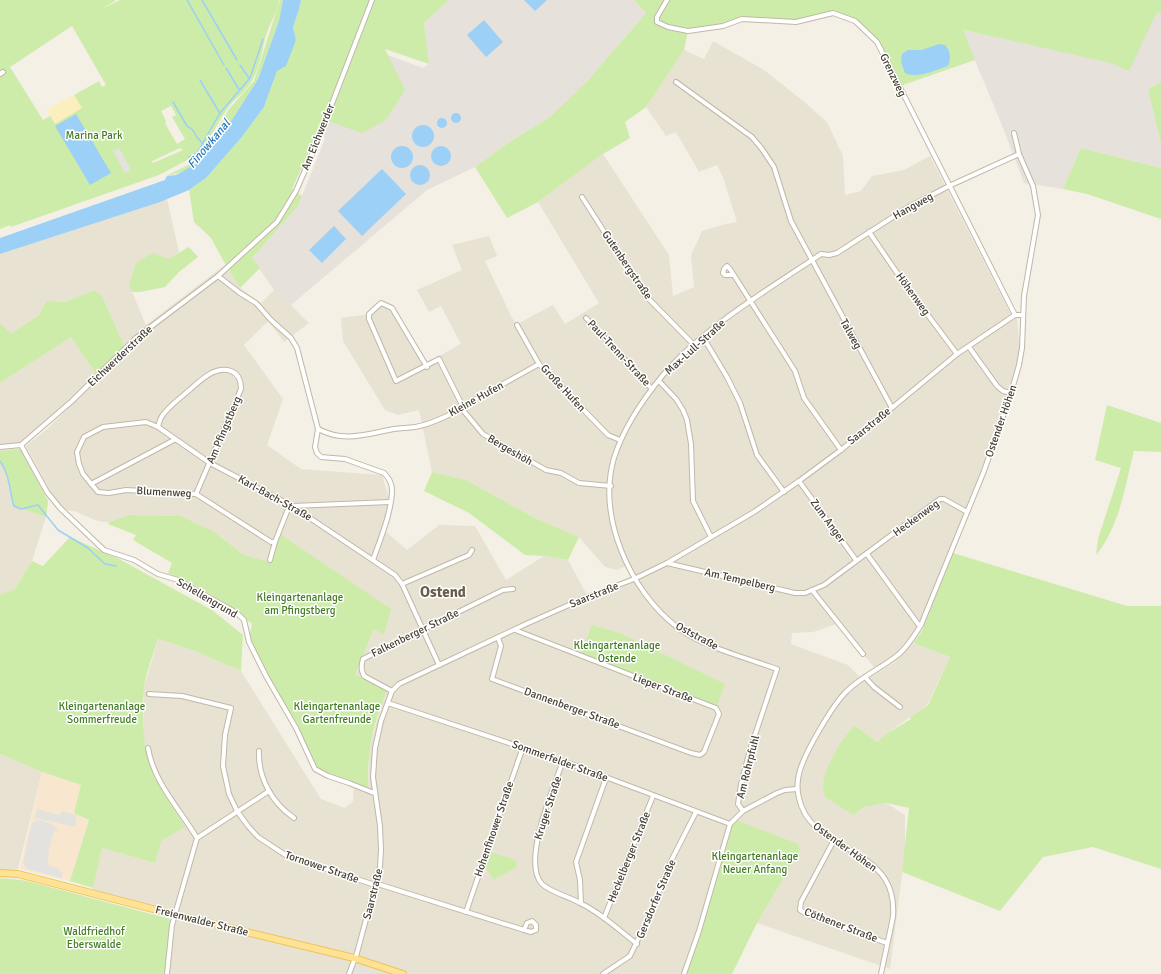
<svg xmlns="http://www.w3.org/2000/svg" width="1161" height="974" viewBox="0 0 1161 974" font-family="Signika,sans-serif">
	<rect width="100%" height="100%" fill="#f4f0e5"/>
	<g fill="#e8e2d3">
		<polygon points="713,41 764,70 802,100 827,122 843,156 845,195 861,191 872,176 904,170 930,156 1010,313 1014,319 1017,317 1020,354 995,435 920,622 914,633 897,652 875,668 837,624 813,632 792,633 791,644 848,665 864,681 895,662 913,643 950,657 927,705 886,734 877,742 854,725 848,732 835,754 825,777 823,787 864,807 886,803 905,815 905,852 890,969 757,923 800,850 732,820 684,974 410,974 346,952 203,919 92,891 102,848 155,863 162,840 177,813 157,782 148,760 143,733 144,688 158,639 195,651 241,671 321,799 345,808 353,801 354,783 368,788 369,757 370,744 381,707 387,691 364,677 355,675 374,629 384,634 280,534 273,558 270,562 244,555 213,531 181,516 128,515 109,522 102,522 95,520 74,511 60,509 26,446 46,430 126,352 102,296 94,290 65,302 46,301 39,315 11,335 0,323 0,254 167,199 179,252 129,285 146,325 226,264 240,288 261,303 274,290 291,305 309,323 284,342 268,321 244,345 283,399 267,445 301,469 382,475 390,502 384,530 407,550 439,525 475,526 506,580 544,556 568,560 588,597 634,579 628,565 617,570 605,567 579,537 535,518 466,480 432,472 419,410 398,415 385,410 343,341 341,318 369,314 381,303 392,308 428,362 461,344 441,306 429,312 417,290 462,270 452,245 489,236 497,256 485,261 512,318 517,324 553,305 565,324 599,303 538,202 603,154 669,255 673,296 694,287 691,255 702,231 726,224 737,222 723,177 717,165 699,172 676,132 666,136 646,107 684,50 704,59"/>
		<polygon points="71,337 96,374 45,422 23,441 18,444 0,445 0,383"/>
		<polygon points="20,449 48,501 46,517 32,561 15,589 0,595 0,450"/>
		<polygon points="0,754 42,772 18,869 10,871 0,870"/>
		<polygon points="176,919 338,957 395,974 169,974"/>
	</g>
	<polygon fill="#f8e7ce" points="42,772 81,785 89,819 70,881 20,869"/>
	<g fill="#e6e1da">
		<polygon points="449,0 634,0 646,13 588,80 550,117 511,141 475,167 427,190 291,305 274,290 252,258 298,206 325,139 322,134 346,76 374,50 423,68 429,64 424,23"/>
		<polygon points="1157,12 1161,14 1161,82 1148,89 1161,144 1161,168 1081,148 1063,189 1024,183 1000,120 962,30 1059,51"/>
	</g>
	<g fill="#cdecaa" fill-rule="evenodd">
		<path d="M0,0H116L104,8L120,0H279C278,11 271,21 267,32C262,47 261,64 253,79C247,91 235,98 227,109C215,127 207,147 191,162L189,159L159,175L11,227L10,225L0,229ZM72,26L106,85L102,87L99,81L74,95L78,101L43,120L10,67ZM171,106L176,115L172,117L185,139L177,144L165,123L166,121L161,111ZM180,148L183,150L153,163L152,161Z"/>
		<path d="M280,0H283L279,21L258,79C245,101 214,154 193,166C185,171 176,174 167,176L168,175L192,163L199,157L206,148L229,109L254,81Z"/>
		<polygon points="301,0 449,0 424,23 429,64 385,49 405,90 386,120 362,133 325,120 314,141 292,189 302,196 298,206 252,258 260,268 240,288 223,260 211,238 194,222 189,190 206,178 241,138 264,107 277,71 296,40 293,27 299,10"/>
		<polygon points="634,0 1161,0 1161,14 1157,12 1129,71 1111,63 963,30 975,60 900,86 877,42 855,21 833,13 796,22 742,19 723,26 688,31 684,50 646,107 625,122 630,138 603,154 538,202 507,218 475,167 511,141 550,117 588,80 646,13"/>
		<polygon points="1161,82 1161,144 1148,89"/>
		<polygon points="1081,148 1161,168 1161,219 1087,194 1063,189"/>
		<polygon points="189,247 198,257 179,272 165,287 140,292 132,292 129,285 136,263 153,253 168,259"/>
		<polygon points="94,290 102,296 124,346 96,374 71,337 0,383 0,323 11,334 39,315 46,301 65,302"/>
		<path d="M1107,405L1161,423V452L1134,451C1125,486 1120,526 1096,555L1098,539L1121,468L1095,460Z"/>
		<polygon points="20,449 48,501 46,517 14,506 11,496 10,484 5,469 0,461 0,451"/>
		<polygon points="432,472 466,480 535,518 579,537 568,560 544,556 525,555 469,513 424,491"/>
		<path d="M128,515L181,516L213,531L244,555L270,562L273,558L280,534L391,609L384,635L374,629L355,675L364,677L387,691C379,710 370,736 369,757C368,767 368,778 368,788L320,770L314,763L298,725L263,667L249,638L252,624C228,603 198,586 168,573L172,563L133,540L136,535L108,524L109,522Z"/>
		<path d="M70,537L119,559L212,610L243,635L241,671L195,651L158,639C153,654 146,673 144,689C141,721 143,754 157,782C165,798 176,811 185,827L162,840L155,863L102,848L93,888L70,881L89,820L74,813L81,785L42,772L0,754V595L15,589L32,561L43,566Z"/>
		<path d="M953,553L1127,606H1161V869L1093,847L1043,857L1000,911L902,872L909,808L886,803L864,807L853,815L825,797C824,794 823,790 823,787C823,769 842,739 854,725L877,742L886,734L911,719L910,717L928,705L950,657L913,643L922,631Z"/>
		<polygon points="592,625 622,634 725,684 716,708 580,656"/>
		<polygon points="736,820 798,844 800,850 757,923 732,974 687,974 703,923 733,824"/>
		<polygon points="490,852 516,860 517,867 494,880 485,867"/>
		<polygon points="0,878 21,880 31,882 170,919 165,974 0,974"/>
	</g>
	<polygon fill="#fcefbd" points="74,95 82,108 55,124 47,110"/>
	<g fill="#e4e2de">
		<polygon points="119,148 131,170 125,173 113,151"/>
		<polygon points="37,809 60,815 61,811 77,815 75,827 35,818"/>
		<polygon points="38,820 50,823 58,830 57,832 54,831 48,854 49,855 47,865 59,868 58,871 63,872 62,878 27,869 23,863 32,823"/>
		<polygon points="354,967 381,974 352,974"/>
	</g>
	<g fill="#9cd0f6">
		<polygon points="283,0 301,0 299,10 293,27 296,40 286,66 277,71 264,107 241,138 206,178 189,190 160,202 0,254 0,238 165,180 167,176 176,175 194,165 213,146 234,117 258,79 279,21"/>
		<polygon points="524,0 547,0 535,11"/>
		<polygon points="484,20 503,42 486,57 467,35"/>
		<path d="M939,44L945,45C951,52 951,58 948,66C935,70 918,79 905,73L901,62L902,54L908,50H922Z"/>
		<circle cx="456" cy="118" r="5"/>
		<polygon points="76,114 111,173 90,185 55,126"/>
		<circle cx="442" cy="123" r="5"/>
		<circle cx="423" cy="136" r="11"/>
		<circle cx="441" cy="156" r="10"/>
		<circle cx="402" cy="157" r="11"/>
		<circle cx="420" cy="175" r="10"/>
		<polygon points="382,169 406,194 362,236 338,211"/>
		<polygon points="334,226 346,239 322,263 309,250"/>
	</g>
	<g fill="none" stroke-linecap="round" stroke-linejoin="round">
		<g stroke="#9cd0f6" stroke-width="1.5">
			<polyline points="187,0 224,65"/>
			<polyline points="202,0 237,60"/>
			<polyline points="240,65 249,78"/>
			<polyline points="226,68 238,88 241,89"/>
			<polyline points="200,80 219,112 220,113"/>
			<polyline points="173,102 187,126 193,130 196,136 203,144"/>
			<polyline points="189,157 197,153 220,113 250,78 263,39"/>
			<path d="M0,461C10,475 9,490 14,506L21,509L38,505L58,530L88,548L105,564L116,566"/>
		</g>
		<g stroke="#c0b8a7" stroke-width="6">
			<g id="minor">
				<polyline points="667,0 657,17 657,22 668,27 688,31 723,26 742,19 796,22 833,13 855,21 877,42 1015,315"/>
				<polyline points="0,74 3,72"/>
				<polyline points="676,82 752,137 762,149 774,167 791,221 892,408"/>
				<polyline points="582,197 644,294 694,345"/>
				<polyline points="869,232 904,283 957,354"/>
				<polyline points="733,275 725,275 723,273 724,269 727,266 730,269 795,371 804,398 841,450"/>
				<path d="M218,276L240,293L256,303L271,320L291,338L297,348L318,429L315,447L317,453L321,457L345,459L384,473C388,477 392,483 392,490C392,511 380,540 373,560"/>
				<polyline points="586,318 652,389"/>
				<polyline points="517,325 539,364 608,435 620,440"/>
				<polyline points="703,337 727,377 740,403 757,455 784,492"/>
				<polyline points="969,347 997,386 1003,391 1011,393"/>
				<polyline points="427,367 392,308 381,303 369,314 369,319 396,381 439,359 461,403 462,409 483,434 546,470 561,473 579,483 611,486"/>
				<polyline points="659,381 676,399 683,410 687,420 691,444 693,501 711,537"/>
				<path d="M158,427C159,423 160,419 162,416C169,406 178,400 187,392C199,382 214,365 231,371C239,374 241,382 241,389L196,494"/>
				<path d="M318,429C345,443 366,434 394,429C401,428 408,428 415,427C429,425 458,412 469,403L539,364"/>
				<polyline points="21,445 47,492 60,508 104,550 134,560 158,574 178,580 237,613 244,620 249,642 266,676 296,728 315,769 328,776 349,783 374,793"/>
				<polyline points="0,447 21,445 72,401 136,338 218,276 277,222 296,191 316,145 372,0"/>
				<polyline points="799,481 856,560"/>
				<polyline points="91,484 174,440"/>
				<polyline points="292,506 390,502"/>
				<polyline points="275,542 271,542 196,494 126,490 109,493 98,492 83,474 79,464 77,452 84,437 103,427 146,422 158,427 210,463 292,506 395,575 402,584 439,665"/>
				<polyline points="867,554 918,624 921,625"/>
				<polyline points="270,560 275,542 290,504"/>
				<polyline points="667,563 795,593 805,593 824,585 940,499 944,499 967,512"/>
				<polyline points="402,584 469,555 472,550"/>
				<polyline points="812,590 863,654"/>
				<polyline points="498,638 501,646 492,679 691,753 700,755 704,752 719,714 716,708 515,630"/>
				<polyline points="865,677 874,687 900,707"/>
				<path d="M392,691L364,676C361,670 361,666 363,659L503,590L513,589"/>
				<polyline points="149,694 182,696 231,708 225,735 223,766 229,794 237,811 248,826 258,837 287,856 372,884 381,885 524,930"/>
				<polyline points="388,703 563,761 730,824"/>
				<path d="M148,748C154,783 179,808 197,838"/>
				<path d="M259,751C258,778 272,803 294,818"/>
				<path d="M563,761C554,787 521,862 542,884C550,892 570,897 580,903C601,913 619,930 637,944"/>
				<path d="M743,811L738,804L741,784L750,750L777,669C747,658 703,647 677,627C630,591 597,517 614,458C623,429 644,398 663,375C704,327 769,289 821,254L829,255L837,253L907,208L949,186L1019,154"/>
				<polyline points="834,840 801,902 800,910 808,915 887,943"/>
				<polyline points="581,903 580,880 576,862 606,778"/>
				<polyline points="466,912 523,747"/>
				<polyline points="604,918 653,796"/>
				<polygon points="532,921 536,925 536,930 531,932 524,930 527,923"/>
				<polyline points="167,974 172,925 197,838 269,791"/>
				<polyline points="349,974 357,953 380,867 381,850 380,826 373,777 375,748 381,721 392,691 399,684 526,624 587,597 634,579 667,563 754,512 799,481 841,450 957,354 1015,315 1023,315"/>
				<polyline points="603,974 630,956 649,916 672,859 696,812"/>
				<polyline points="684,974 699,931 730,824 743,811 777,793 785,790 797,789"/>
				<path d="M881,974L893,917C894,904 892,890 885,879C863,845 808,842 799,798C797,790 797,782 799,774C803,755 833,704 847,691C862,676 882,668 899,654C908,646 914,636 921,625L984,471L1011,393L1019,365L1022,348L1024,296L1038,215L1033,186L1019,154L1014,133"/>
			</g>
		</g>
		<g stroke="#edc35a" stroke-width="8">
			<polyline id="primary" points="0,873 18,874 172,914 354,958 403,974"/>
		</g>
		<use href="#minor" stroke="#fff" stroke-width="4"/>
		<use href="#primary" stroke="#ffe293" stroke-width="6"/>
	</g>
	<g text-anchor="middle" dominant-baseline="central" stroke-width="3" stroke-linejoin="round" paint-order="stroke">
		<g font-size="11" fill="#474034" stroke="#fff">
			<text transform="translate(893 75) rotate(64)">Grenzweg</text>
			<text transform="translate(318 137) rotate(-68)">Am Eichwerder</text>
			<text transform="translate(913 206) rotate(-29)">Hangweg</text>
			<text transform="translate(627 265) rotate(56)">Gutenbergstraße</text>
			<text transform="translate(913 294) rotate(54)">Höhenweg</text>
			<text transform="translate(851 334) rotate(61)">Talweg</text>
			<text transform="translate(695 347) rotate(-42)">Max-Lull-Straße</text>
			<text transform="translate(619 353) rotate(47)">Paul-Trenn-Straße</text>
			<text transform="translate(120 356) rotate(-43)">Eichwerderstraße</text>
			<text transform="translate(563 388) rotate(47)">Große Hufen</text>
			<text transform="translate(476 399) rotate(-29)">Kleine Hufen</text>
			<text transform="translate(1001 421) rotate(-71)">Ostender Höhen</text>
			<text transform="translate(869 426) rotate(-39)">Saarstraße</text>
			<text transform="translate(224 430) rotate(-67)">Am Pfingstberg</text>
			<text transform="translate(510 450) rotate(30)">Bergeshöh</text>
			<text transform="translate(164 492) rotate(3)">Blumenweg</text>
			<text transform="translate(275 498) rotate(29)">Karl-Bach-Straße</text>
			<text transform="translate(916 518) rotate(-36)">Heckenweg</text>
			<text transform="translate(828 521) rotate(54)">Zum Anger</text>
			<text transform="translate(740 580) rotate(13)">Am Tempelberg</text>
			<text transform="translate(594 595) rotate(-22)">Saarstraße</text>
			<text transform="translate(207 598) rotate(30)">Schellengrund</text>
			<text transform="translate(415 633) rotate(-26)">Falkenberger Straße</text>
			<text transform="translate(697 636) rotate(28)">Oststraße</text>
			<text transform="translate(663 688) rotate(21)">Lieper Straße</text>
			<text transform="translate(572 708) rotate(20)">Dannenberger Straße</text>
			<text transform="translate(560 761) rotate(20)">Sommerfelder Straße</text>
			<text transform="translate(748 767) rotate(-76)">Am Rohrpfuhl</text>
			<text transform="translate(548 808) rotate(-72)">Kruger Straße</text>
			<text transform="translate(494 829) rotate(-71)">Hohenfinower Straße</text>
			<text transform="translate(845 847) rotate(36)">Ostender Höhen</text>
			<text transform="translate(629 857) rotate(-68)">Heckelberger Straße</text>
			<text transform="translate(322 867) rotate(19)">Tornower Straße</text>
			<text transform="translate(373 894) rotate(-76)">Saarstraße</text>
			<text transform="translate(656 899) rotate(-67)">Gersdorfer Straße</text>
			<text transform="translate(202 921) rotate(14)">Freienwalder Straße</text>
			<text transform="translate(841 925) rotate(21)">Cöthener Straße</text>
		</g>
		<g font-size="11" fill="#437d23" stroke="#fff">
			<text x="94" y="135">Marina Park</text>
			<text x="300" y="597">Kleingartenanlage<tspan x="300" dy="13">am Pfingstberg</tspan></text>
			<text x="617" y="645">Kleingartenanlage<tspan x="617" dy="13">Ostende</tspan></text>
			<text x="102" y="706">Kleingartenanlage<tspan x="102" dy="13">Sommerfreude</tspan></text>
			<text x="337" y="706">Kleingartenanlage<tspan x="337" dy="13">Gartenfreunde</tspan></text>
			<text x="755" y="856">Kleingartenanlage<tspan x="755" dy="13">Neuer Anfang</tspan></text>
			<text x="94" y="931">Waldfriedhof<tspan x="94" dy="13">Eberswalde</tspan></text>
		</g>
		<g font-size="12" font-style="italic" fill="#2579bb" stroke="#fff">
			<text transform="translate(209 144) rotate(-50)">Finowkanal</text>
		</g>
		<g font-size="15" font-weight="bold" fill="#6a5e4a" stroke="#fff">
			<text x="443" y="592">Ostend</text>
		</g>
	</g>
</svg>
